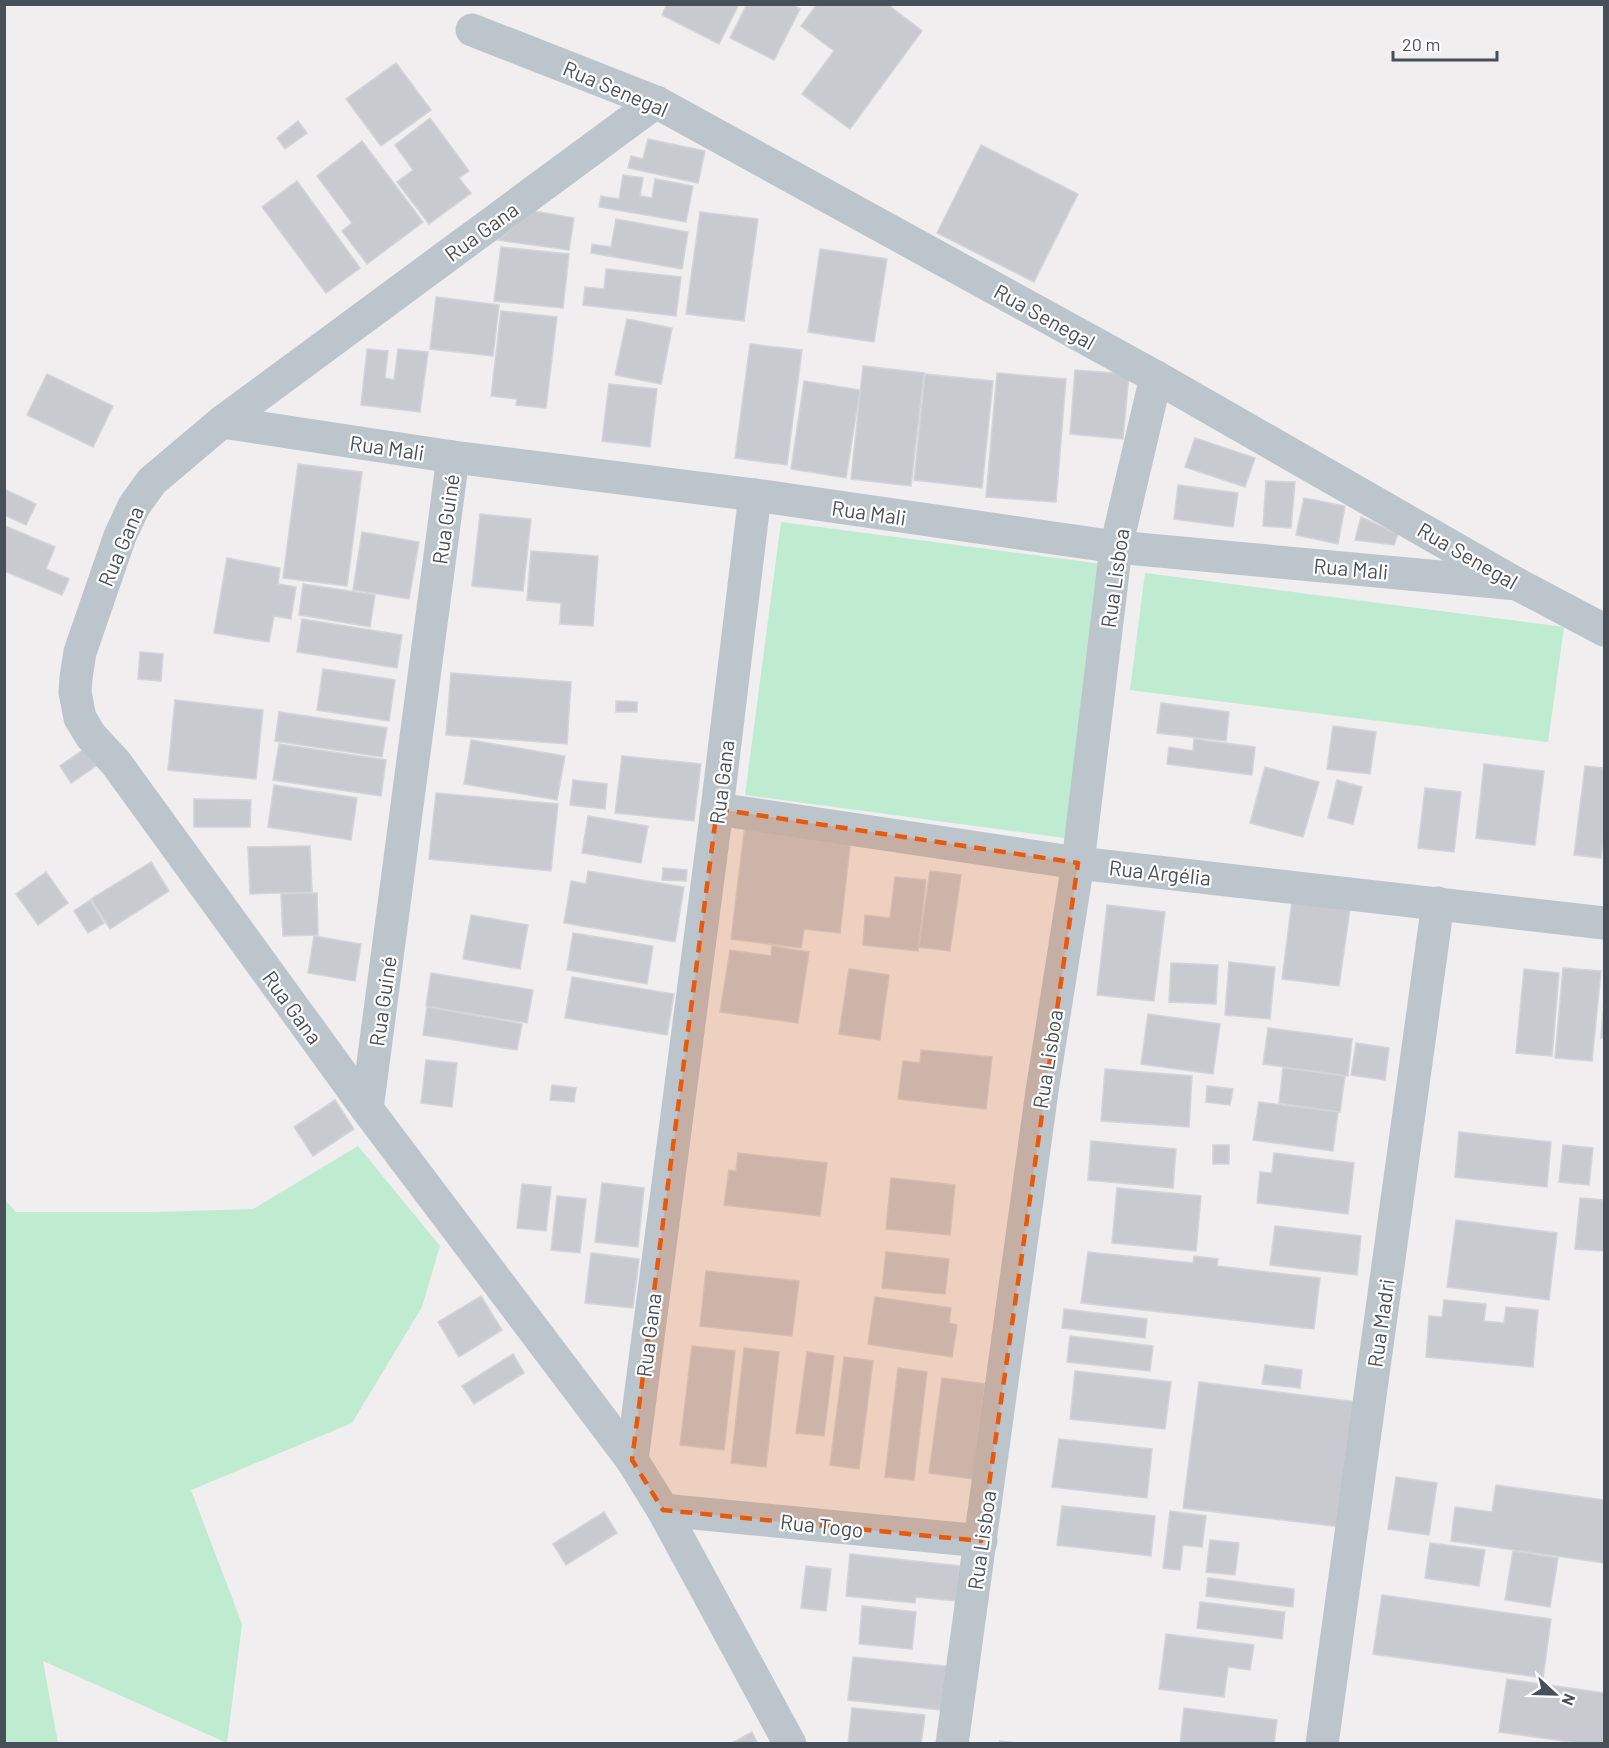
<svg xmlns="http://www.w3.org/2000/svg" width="1609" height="1748" viewBox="0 0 1609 1748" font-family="Barlow,sans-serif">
	<rect width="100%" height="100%" fill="#f0eeee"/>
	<g fill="#bfebd1">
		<polygon points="781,522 1102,564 1065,838 745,795"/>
		<polygon points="1145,573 1564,627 1548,742 1130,690"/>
		<polygon points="358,1146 440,1246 422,1307 352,1423 191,1490 242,1624 227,1743 43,1661 58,1743 5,1743 5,1200 16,1212 155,1212 253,1209"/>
	</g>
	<g fill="#c8cad0" stroke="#d2d4d9" stroke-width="1.5">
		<polygon points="667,4 739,4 719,44 662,15"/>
		<polygon points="747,4 791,4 800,9 774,60 730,38"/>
		<polygon points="817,4 887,4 922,31 850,129 802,94 834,51 801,26"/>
		<polygon points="396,63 431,110 381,146 346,99"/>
		<polygon points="430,118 469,171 459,178 471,193 429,224 397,182 413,170 395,145"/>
		<polygon points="298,121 307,133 285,149 277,138"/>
		<polygon points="648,139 705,151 698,183 628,168 631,156 643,159"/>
		<polygon points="362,141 423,222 367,264 342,231 352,223 317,176"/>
		<polygon points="981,145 1078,194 1034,282 937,233"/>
		<polygon points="623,175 643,178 640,196 652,198 655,179 693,186 686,222 599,207 601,196 619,199"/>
		<polygon points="297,181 360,268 326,293 262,207"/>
		<polygon points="534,211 574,218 569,250 498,240"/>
		<polygon points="700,212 758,219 744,321 686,314"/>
		<polygon points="616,219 688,232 682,269 591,253 592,244 611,247"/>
		<polygon points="501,247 569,254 563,308 494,301"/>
		<polygon points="820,249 887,259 874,342 808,332"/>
		<polygon points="606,269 681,277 676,316 583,305 585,287 604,289"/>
		<polygon points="436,297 499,305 493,356 430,349"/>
		<polygon points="501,311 557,317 546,408 516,405 517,399 491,396"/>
		<polygon points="627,319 672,328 661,384 615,375"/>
		<polygon points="750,344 802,350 787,465 735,458"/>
		<polygon points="367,349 388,351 385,378 394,380 398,349 428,352 420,412 361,405"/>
		<polygon points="863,366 924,373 911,486 851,479"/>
		<polygon points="1075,370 1129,374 1123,439 1070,434"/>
		<polygon points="997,373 1066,379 1056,502 986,497"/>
		<polygon points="47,374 113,406 93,447 27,415"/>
		<polygon points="925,374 993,381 982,488 914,480"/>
		<polygon points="804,381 860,390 846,478 791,469"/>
		<polygon points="609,384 657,389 650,447 602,441"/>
		<polygon points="1195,438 1255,458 1245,487 1185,467"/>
		<polygon points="298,464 362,472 347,586 283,578"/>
		<polygon points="1266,481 1295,482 1291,528 1263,526"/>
		<polygon points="1178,485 1238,493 1233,527 1174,519"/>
		<polygon points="4,489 36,504 26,525 4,515"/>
		<polygon points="1304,498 1345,506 1338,544 1296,535"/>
		<polygon points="480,514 531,519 523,591 472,586"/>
		<polygon points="1361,517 1398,534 1394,545 1355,540"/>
		<polygon points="5,526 55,547 46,569 69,579 62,595 4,571"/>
		<polygon points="362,532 419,542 409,599 353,590"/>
		<polygon points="531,551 598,556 593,626 560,624 561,603 527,600"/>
		<polygon points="227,558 280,568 278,584 296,587 291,619 274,616 269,642 214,633"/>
		<polygon points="303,584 375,595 370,627 299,615"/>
		<polygon points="302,619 402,635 397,668 297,652"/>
		<polygon points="140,652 163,654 161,681 138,679"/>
		<polygon points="323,669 395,680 389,721 317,710"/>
		<polygon points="451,673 571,682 567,744 446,735"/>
		<polygon points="175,700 263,710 256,779 168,770"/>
		<polygon points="616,701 637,702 637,712 616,712"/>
		<polygon points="1161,703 1229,712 1226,741 1157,733"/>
		<polygon points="279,712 387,728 382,757 275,741"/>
		<polygon points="1333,726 1376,732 1370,774 1327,769"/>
		<polygon points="1194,739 1255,747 1252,775 1167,764 1169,747 1193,751"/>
		<polygon points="471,740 565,756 557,800 464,784"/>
		<polygon points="279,744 386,760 381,796 273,780"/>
		<polygon points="84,749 96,766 71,783 60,766"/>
		<polygon points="622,756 701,764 694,821 615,813"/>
		<polygon points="1484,764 1544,771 1535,845 1476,838"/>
		<polygon points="1585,766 1604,768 1604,835 1601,858 1574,855"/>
		<polygon points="1265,767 1319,782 1303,837 1250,823"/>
		<polygon points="573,780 607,784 605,809 570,805"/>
		<polygon points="1337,780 1362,787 1353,824 1328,818"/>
		<polygon points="274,785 357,798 351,840 268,827"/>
		<polygon points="1425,788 1461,792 1454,852 1418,848"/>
		<polygon points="436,793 558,804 551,871 429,859"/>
		<polygon points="194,799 251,800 250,827 194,827"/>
		<polygon points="588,816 648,826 641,863 582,853"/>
		<polygon points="745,825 851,838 840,933 804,929 801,948 731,939"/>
		<polygon points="310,846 312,892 250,894 248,847"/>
		<polygon points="151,862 169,891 110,929 91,899"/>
		<polygon points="663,868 687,870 686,881 662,880"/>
		<polygon points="588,871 684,887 675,942 564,923 571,881 586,884"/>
		<polygon points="930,871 961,875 950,951 919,947"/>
		<polygon points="46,872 68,903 38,925 16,894"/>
		<polygon points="895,877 926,880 918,951 863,945 865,915 890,918"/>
		<polygon points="317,893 318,935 283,936 281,894"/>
		<polygon points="90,900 104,923 88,933 74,911"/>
		<polygon points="1292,901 1350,909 1339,986 1282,979"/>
		<polygon points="1107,905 1165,912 1154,1001 1097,995"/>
		<polygon points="471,915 528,925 520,969 463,959"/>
		<polygon points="573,933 653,946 647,984 567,970"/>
		<polygon points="314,936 361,944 355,981 308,973"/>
		<polygon points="772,946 809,952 798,1023 720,1012 730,950 771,956"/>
		<polygon points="1229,962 1275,967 1270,1019 1225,1015"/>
		<polygon points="1171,963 1218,965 1216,1004 1169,1002"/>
		<polygon points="1563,968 1601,971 1592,1061 1555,1058"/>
		<polygon points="849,969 889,975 880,1040 839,1034"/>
		<polygon points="1524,969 1559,973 1552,1056 1516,1053"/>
		<polygon points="431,973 533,990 527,1023 426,1006"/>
		<polygon points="572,977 674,994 667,1035 565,1018"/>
		<polygon points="1604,1000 1604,1038 1601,1038"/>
		<polygon points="427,1007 522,1024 517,1050 423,1035"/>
		<polygon points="1148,1014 1220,1024 1213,1074 1141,1064"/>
		<polygon points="1268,1028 1352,1039 1348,1076 1263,1064"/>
		<polygon points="1356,1043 1389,1048 1385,1080 1351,1075"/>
		<polygon points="921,1050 992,1057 986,1109 898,1099 903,1061 920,1063"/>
		<polygon points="426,1060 457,1063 452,1107 421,1103"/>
		<polygon points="1283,1068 1345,1076 1340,1112 1279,1103"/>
		<polygon points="1105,1069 1192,1076 1189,1127 1101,1121"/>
		<polygon points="552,1085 576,1088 574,1102 550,1100"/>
		<polygon points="1207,1086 1233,1089 1230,1105 1206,1102"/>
		<polygon points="335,1100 354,1129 313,1156 294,1127"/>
		<polygon points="1259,1102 1338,1112 1333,1151 1253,1140"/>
		<polygon points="1459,1132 1551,1142 1547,1187 1455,1177"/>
		<polygon points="1091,1141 1176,1149 1173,1188 1088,1180"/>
		<rect x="1213" y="1145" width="16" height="19"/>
		<polygon points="1563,1145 1593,1148 1589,1185 1559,1182"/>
		<polygon points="738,1153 827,1163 820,1216 724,1205 729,1170 736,1171"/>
		<polygon points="1274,1153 1354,1163 1348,1214 1257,1203 1260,1172 1272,1173"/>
		<polygon points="891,1178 955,1185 950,1235 886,1229"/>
		<polygon points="602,1183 644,1188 638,1247 595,1242"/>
		<polygon points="522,1184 551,1187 546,1231 517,1228"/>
		<polygon points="1117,1188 1201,1196 1196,1251 1112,1243"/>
		<polygon points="557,1196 586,1199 580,1253 551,1250"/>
		<polygon points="1580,1198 1604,1200 1604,1251 1575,1249"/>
		<polygon points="1456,1220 1557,1233 1549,1300 1447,1287"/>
		<polygon points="1275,1226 1361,1236 1357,1275 1270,1265"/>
		<polygon points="886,1252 949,1259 945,1294 882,1288"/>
		<polygon points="1088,1252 1193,1263 1194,1256 1218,1259 1217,1266 1320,1278 1314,1329 1081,1303"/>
		<polygon points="591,1253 639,1259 633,1308 585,1303"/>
		<polygon points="706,1271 799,1281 792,1336 700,1326"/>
		<polygon points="481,1296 502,1330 459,1357 438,1322"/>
		<polygon points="875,1297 951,1308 949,1323 957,1325 952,1357 868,1344"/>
		<polygon points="1444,1300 1486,1304 1484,1321 1504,1323 1506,1307 1538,1310 1533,1367 1426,1357 1429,1316 1442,1317"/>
		<polygon points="1064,1309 1147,1319 1145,1338 1062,1328"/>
		<polygon points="1070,1336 1153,1346 1150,1371 1067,1362"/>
		<polygon points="692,1346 735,1351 724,1450 680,1445"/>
		<polygon points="744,1348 779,1352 766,1467 731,1463"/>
		<polygon points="807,1352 834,1356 824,1436 796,1433"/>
		<polygon points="513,1354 524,1373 474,1404 462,1386"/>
		<polygon points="844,1357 873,1361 859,1469 830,1465"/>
		<polygon points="1265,1365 1302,1370 1300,1388 1262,1384"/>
		<polygon points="898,1368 927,1372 914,1480 885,1477"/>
		<polygon points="1075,1371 1171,1382 1165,1429 1070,1419"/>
		<polygon points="942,1378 985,1384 973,1479 929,1473"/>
		<polygon points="1199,1382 1356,1402 1341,1527 1183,1508"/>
		<polygon points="1059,1439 1152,1449 1147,1498 1052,1487"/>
		<polygon points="1396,1477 1437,1483 1429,1535 1388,1529"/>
		<polygon points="1496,1485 1604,1500 1604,1563 1451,1541 1455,1507 1492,1512"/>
		<polygon points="1062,1506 1155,1516 1151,1556 1057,1545"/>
		<polygon points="1170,1511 1206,1516 1202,1547 1183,1545 1180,1570 1163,1568"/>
		<polygon points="604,1512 617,1533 566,1565 553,1544"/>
		<polygon points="1210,1540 1239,1543 1235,1575 1206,1572"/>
		<polygon points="1430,1543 1485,1550 1479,1586 1425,1578"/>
		<polygon points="1513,1551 1558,1558 1550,1607 1505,1600"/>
		<polygon points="850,1554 960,1566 956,1601 916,1597 915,1603 846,1596"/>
		<polygon points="806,1566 831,1569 826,1611 801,1608"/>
		<polygon points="1208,1578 1294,1589 1293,1607 1206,1596"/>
		<polygon points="1382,1595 1551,1619 1543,1678 1373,1654"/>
		<polygon points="1200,1602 1285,1612 1282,1639 1197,1628"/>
		<polygon points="862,1606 916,1612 912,1649 859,1644"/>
		<polygon points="1166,1634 1254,1645 1250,1670 1228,1667 1224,1697 1159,1689"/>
		<polygon points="853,1657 954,1667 950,1711 848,1700"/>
		<polygon points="1507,1679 1604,1693 1604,1744 1585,1744 1499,1732"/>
		<polygon points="852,1708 925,1715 921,1744 848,1744"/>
		<polygon points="1184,1708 1277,1720 1274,1744 1180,1744"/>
		<polygon points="752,1732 758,1744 730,1744"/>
		<polygon points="1000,1741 1024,1744 1000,1744"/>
	</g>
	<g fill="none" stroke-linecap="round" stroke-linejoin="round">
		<g stroke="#bdc5cc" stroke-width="33">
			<polyline points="472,30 656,102 1156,377 1517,584 1604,630"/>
			<polyline points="222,422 453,457 755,495 1116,547 1517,584"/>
			<polyline points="453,457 367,1109 632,1460"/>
			<polyline points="755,495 717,809 632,1460 663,1510 790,1744"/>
			<polyline points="717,809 1078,863 1604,923"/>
			<polyline points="367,1109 116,763 91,736 80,718 75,692 76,678 80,652 120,536 134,506 152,481 222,422 656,102"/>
			<polyline points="663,1510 981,1541"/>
			<polyline points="952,1744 1042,1091 1078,863 1116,547 1156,377"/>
			<polyline points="1322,1744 1438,903"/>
		</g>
	</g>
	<path fill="#e8590c" fill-opacity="0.2" stroke="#e8590c" stroke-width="4.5" stroke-dasharray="12 8" stroke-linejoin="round" d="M717,809L1078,863L981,1541L663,1510L632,1460Z"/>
	<g text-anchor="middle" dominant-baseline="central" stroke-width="4.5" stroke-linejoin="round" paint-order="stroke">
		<g font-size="21" fill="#475059" stroke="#fff">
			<text transform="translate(616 88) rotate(23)">Rua Senegal</text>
			<text transform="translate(481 231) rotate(-36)">Rua Gana</text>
			<text transform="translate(1045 316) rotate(29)">Rua Senegal</text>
			<text transform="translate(387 447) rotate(8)">Rua Mali</text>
			<text transform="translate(869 512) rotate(8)">Rua Mali</text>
			<text transform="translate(445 519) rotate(-82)">Rua Guiné</text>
			<text transform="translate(120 546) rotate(-67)">Rua Gana</text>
			<text transform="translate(1468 555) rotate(30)">Rua Senegal</text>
			<text transform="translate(1351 568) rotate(5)">Rua Mali</text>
			<text transform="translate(1114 578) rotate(-82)">Rua Lisboa</text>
			<text transform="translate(721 782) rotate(-83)">Rua Gana</text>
			<text transform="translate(1160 872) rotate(6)">Rua Argélia</text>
			<text transform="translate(382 1001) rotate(-82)">Rua Guiné</text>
			<text transform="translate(293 1007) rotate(54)">Rua Gana</text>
			<text transform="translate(1047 1059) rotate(-81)">Rua Lisboa</text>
			<text transform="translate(1380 1323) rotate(-82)">Rua Madri</text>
			<text transform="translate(648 1335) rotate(-83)">Rua Gana</text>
			<text transform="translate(822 1525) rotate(6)">Rua Togo</text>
			<text transform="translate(981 1540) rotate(-82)">Rua Lisboa</text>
		</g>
	</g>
	<rect width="1609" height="1748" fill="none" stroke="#475059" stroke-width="12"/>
	<g transform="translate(1555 1694) rotate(112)" stroke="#ffffff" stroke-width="4.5" paint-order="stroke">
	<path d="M0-4.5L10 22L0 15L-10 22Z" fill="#475059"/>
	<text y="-9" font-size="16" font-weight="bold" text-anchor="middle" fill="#475059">N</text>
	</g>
	<path d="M1393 51v9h104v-9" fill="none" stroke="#475059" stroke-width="3"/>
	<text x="1402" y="51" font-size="18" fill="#475059" stroke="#ffffff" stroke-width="4.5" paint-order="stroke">20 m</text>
</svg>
